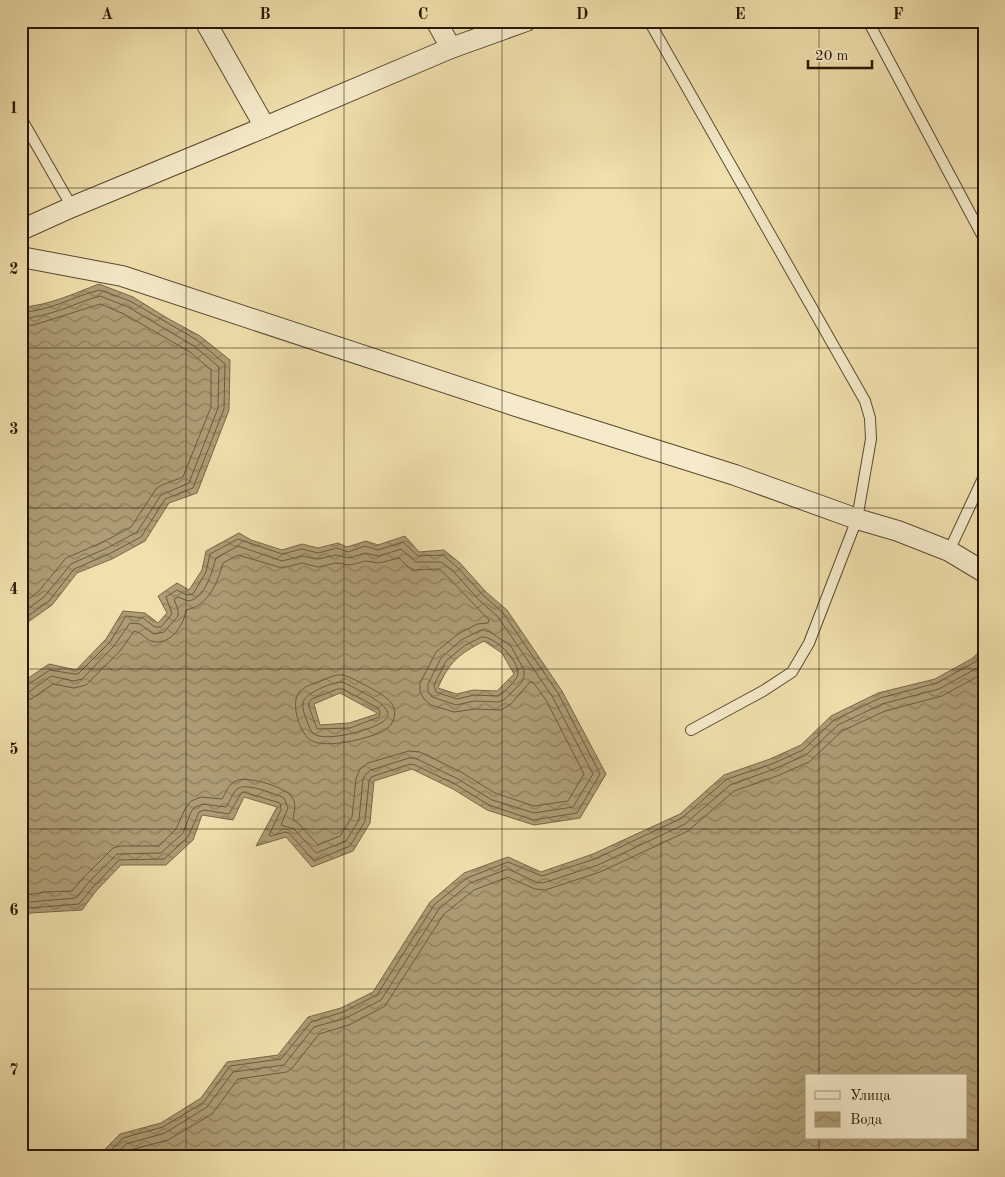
<svg xmlns="http://www.w3.org/2000/svg" width="1005" height="1177" viewBox="0 0 1005 1177" font-family="'Old Standard TT',serif">
	<defs>
		<pattern id="water-waves" width="16" height="10" patternUnits="userSpaceOnUse" patternTransform="scale(1.25)"><rect width="16" height="10" fill="#ad9c74"/><path d="M0 5q4-4 8 0t8 0" fill="none" stroke="#8d7e5d"/></pattern>
	</defs>
	<rect width="100%" height="100%" fill="#f0e0ad"/>
	<filter id="stains"><feTurbulence type="fractalNoise" baseFrequency=".004" numOctaves="4"/><feColorMatrix values="0 0 0 0 .2 0 0 0 0 .09 0 0 0 0 .02 0 0 0 .5 -.17"/></filter>
	<radialGradient id="worn" r=".72"><stop offset=".6" stop-color="#630" stop-opacity="0"/><stop offset="1" stop-color="#630" stop-opacity=".3"/></radialGradient>
	<g fill="url(#water-waves)" stroke="#796748" fill-rule="evenodd">
		<path d="M99,284L133,297L167,318L200,336L230,360L229,410L197,493L169,503L145,541L112,559L77,573L52,605L21,627V307C48,306 75,293 99,284Z"/>
		<path d="M239,533L251,540L282,550L302,544L318,548L338,543L347,547L366,541L378,545L405,536L419,552L444,550L460,563L486,592L507,610L562,691L606,774L580,818L534,825L487,810L453,789L412,769L374,781L370,823L353,851L312,867L286,837L256,846L277,807L244,797L233,820L202,815L193,840L166,865H121L96,891L82,910L30,913L21,924V685L24,681L49,664L76,670L106,639L123,611L145,613L158,623L167,613L158,596L177,583L189,590L202,570L206,551ZM484,641L502,653L514,674L497,691L473,690L457,694L438,688C449,662 459,654 484,641ZM340,693L377,713V714L349,723L320,725L314,704Z"/>
		<path d="M984,646V1156H98L120,1134L161,1123L201,1098L227,1062L278,1055L308,1017L341,1008L373,992L430,902L464,873L508,857L541,872L593,854L680,814L724,775L770,759L801,745L831,716L878,693L935,679L973,658ZM806,1076H966V1138H806Z"/>
	</g>
	<g fill="none" stroke-linecap="round" stroke-linejoin="round">
		<g stroke="#6c5a3c" stroke-width="1">
			<path d="M21,312C48,312 74,296 100,290L130,301L197,340L225,364L224,409L193,488L165,499L141,537L109,554L74,569L49,601L21,621"/>
			<path d="M21,318C49,318 74,303 100,296L128,307L194,346L219,367L218,408L189,483L161,495L137,532L107,548L71,564L44,597L21,614"/>
			<polyline points="21,326 34,325 100,304 124,314 190,352 211,370 211,407 183,477 162,485 156,489 131,527 103,542 66,558 39,591 21,605"/>
			<polygon points="484,630 490,632 511,646 524,670 524,676 522,682 505,699 499,702 474,701 456,705 432,697 428,691 428,684 441,658 461,640 479,631"/>
			<path d="M482,637C495,636 518,660 518,673C519,679 502,694 498,696L474,695L457,699L436,692L434,685L446,661L464,646Z"/>
			<path d="M343,675C351,677 359,682 367,686C380,694 401,702 393,721C388,732 374,735 364,738C352,742 323,747 312,741C300,735 291,705 298,694C303,686 313,684 321,681C328,678 335,674 343,675Z"/>
			<path d="M342,682C350,685 358,690 366,694C389,707 400,718 367,729C356,733 325,741 314,734C310,731 309,726 307,721C305,716 302,709 303,703C304,693 333,682 342,682Z"/>
			<polyline points="21,687 26,686 50,670 74,674 78,674 110,642 126,616 143,618 155,627 161,627 172,614 166,597 177,590 187,595 193,594 206,572 210,554 238,539 282,554 302,549 318,553 337,548 348,552 365,546 378,550 403,542 418,556 443,555 457,567 483,595 503,613 558,693 600,774 577,813 533,820 489,805 455,784 415,765 410,764 371,777 369,781 365,821 350,846 314,861 289,833 285,832 271,836 269,835 281,810 280,803 243,792 240,795 229,814 204,810 199,812 188,837 164,859 119,860 93,887 79,904 29,908 21,916"/>
			<polygon points="338,689 343,689 378,708 380,712 379,717 350,728 317,729 309,707 309,702 312,699"/>
			<path d="M21,693L29,692L51,676L74,681L82,679L114,646L130,623L140,624L154,634L164,632L178,616V610L174,599L178,597L188,601C205,599 212,572 216,558L238,546L282,561L302,556L318,559L336,555L349,558L365,553L379,556L401,549L416,562H441L453,571L478,599L498,617L552,696L593,774L573,807L534,813L492,800L458,779L415,758H409L371,770L366,774L363,779L359,820L346,841L316,853L294,829L281,825L288,808L284,798C276,794 246,783 239,788C232,792 230,802 226,807L203,804L195,807L191,812L183,833L161,853L117,854L88,883L76,898L29,902L21,905"/>
			<path d="M21,701L31,699L53,684L74,688L86,685L120,651L134,631C141,632 144,638 151,641C170,647 184,625 186,610C209,605 217,584 223,563L238,555L282,568L302,563L318,567L336,563L350,565L366,561L379,563L399,558L407,566L414,570L439,569L448,577L489,620L488,623L477,624L458,634L436,652L420,683V692L424,699L431,705L454,712L475,709L501,710L511,704L530,682H533L546,700L584,774L568,801L534,806L495,793L461,772L420,752L409,751L368,763L360,769L356,779L352,817L340,836L318,845L300,825L293,819C294,812 297,804 292,797C285,787 247,775 236,781C228,784 226,793 222,799L201,797L191,801L185,809L176,829L159,846H121L113,848L83,878L72,891L45,892L21,896"/>
			<polyline points="105,1156 123,1138 163,1127 204,1102 230,1066 281,1059 311,1022 343,1012 377,995 434,905 467,878 508,862 542,876 595,859 682,818 727,779 772,764 803,750 834,720 880,698 937,683 975,662 984,654"/>
			<polyline points="114,1156 126,1144 165,1133 207,1107 233,1072 284,1065 314,1027 346,1018 381,1000 439,909 470,883 508,869 536,882 543,883 598,865 685,824 730,785 774,769 806,755 838,725 882,704 939,689 979,667 984,663"/>
			<polyline points="125,1156 130,1150 168,1140 212,1114 238,1079 287,1072 293,1067 319,1034 349,1025 385,1006 444,914 474,890 508,877 535,889 545,890 600,872 688,831 734,791 777,776 809,762 842,731 885,711 942,696 984,673"/>
		</g>
		<g stroke="#5c492f" stroke-width="12">
			<g id="service">
				<polyline points="649,21 865,401 870,418 871,439 857,519 809,643 792,672 763,691 691,730"/>
				<polyline points="868,21 984,239"/>
				<polyline points="21,118 72,207"/>
				<polyline points="949,551 984,476"/>
			</g>
		</g>
		<g stroke="#5c492f" stroke-width="22">
			<g id="minor">
				<polyline points="205,21 265,127"/>
				<polyline points="436,21 451,48"/>
				<polyline points="21,230 72,207 265,127 451,48 526,21"/>
				<polyline points="21,257 122,276 516,406 735,475 857,519 898,531 949,551 984,572"/>
			</g>
		</g>
		<use href="#service" stroke="#f5ebca" stroke-width="10"/>
		<use href="#minor" stroke="#f5ebca" stroke-width="20"/>
	</g>
	<path fill="none" stroke="#2a1705" stroke-width="1" stroke-opacity="0.55" d="M186,21V1156M344,21V1156M502,21V1156M661,21V1156M819,21V1076M21,188H984M21,348H984M21,508H984M21,669H984M21,829H984M21,989H984M819,1138V1156"/>
	<rect width="1005" height="1177" fill="none" stroke="#f0e0ad" stroke-width="55"/>
	<rect x="805" y="1074" width="162" height="65" fill="#f5ebca" stroke="#a4967b"/>
	<rect x="815" y="1091" width="25" height="8" fill="#f5ebca" stroke="#a4967b"/>
	<text x="850" y="1100" font-size="15" fill="#2a1705">Улица</text>
	<rect x="815" y="1112" width="25" height="15" fill="url(#water-waves)" stroke="#a4967b"/>
	<text x="850" y="1124" font-size="15" fill="#2a1705">Вода</text>
	<path d="M808 60v8h64v-8" fill="none" stroke="#2a1705" stroke-width="2.5"/>
	<text x="815" y="60" font-size="15" fill="#2a1705" stroke="#f5ebca" stroke-width="4" paint-order="stroke">20 m</text>
	<rect x="28" y="28" width="950" height="1122" fill="none" stroke="#2a1705" stroke-width="2"/>
	<g font-size="16" text-anchor="middle" font-weight="bold" fill="#2a1705">
		<text x="107" y="19">A</text>
		<text x="265" y="19">B</text>
		<text x="423" y="19">C</text>
		<text x="582" y="19">D</text>
		<text x="740" y="19">E</text>
		<text x="898" y="19">F</text>
		<text x="14" y="113">1</text>
		<text x="14" y="274">2</text>
		<text x="14" y="434">3</text>
		<text x="14" y="594">4</text>
		<text x="14" y="754">5</text>
		<text x="14" y="915">6</text>
		<text x="14" y="1075">7</text>
	</g>
	<rect width="100%" height="100%" filter="url(#stains)"/>
	<rect width="100%" height="100%" fill="url(#worn)"/>
</svg>
